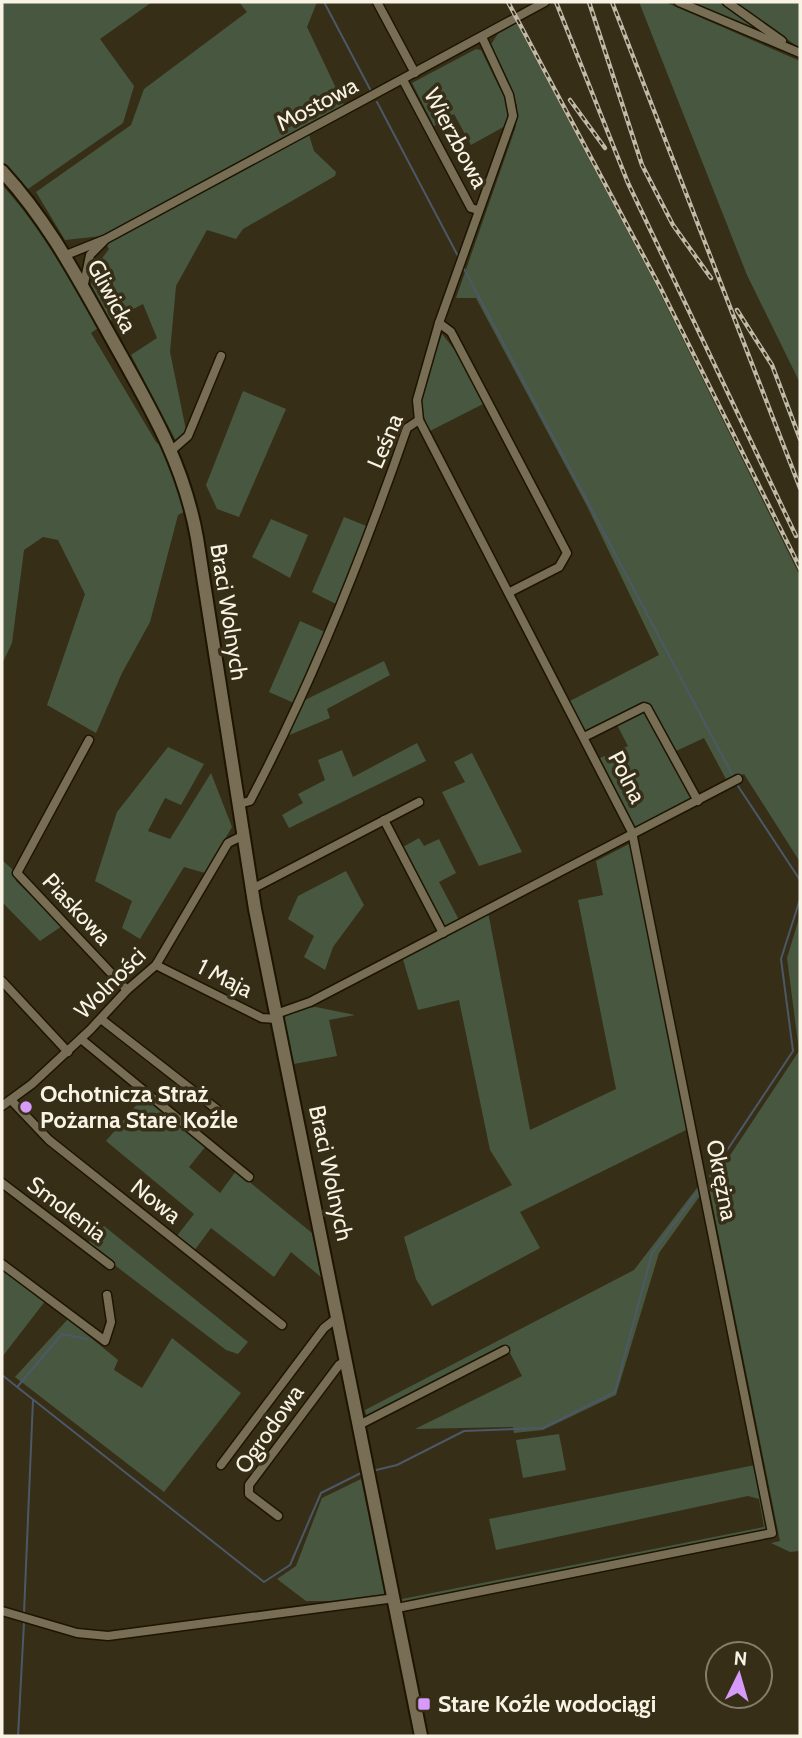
<svg xmlns="http://www.w3.org/2000/svg" width="802" height="1738" viewBox="0 0 802 1738" font-family="Cabin,sans-serif">
	<rect width="100%" height="100%" fill="#362e16"/>
	<g fill="#485840">
		<polygon points="2,2 152,2 100,39 134,86 123,123 28,189 2,161"/>
		<polygon points="239,2 317,2 307,27 344,105 306,125 314,151 336,172 335,176 243,229 236,239 207,230 176,286 170,352 186,430 176,441 131,355 157,338 143,304 110,321 91,285 95,268 109,249 102,236 65,240 36,192 131,125 144,89 247,12"/>
		<polygon points="639,2 665,2 800,61 800,383 747,275"/>
		<polygon points="691,2 719,2 764,35"/>
		<polygon points="736,2 800,2 800,48 798,47"/>
		<polygon points="516,22 657,287 800,576 800,862 744,774 727,781 704,738 674,752 649,706 585,734 570,701 659,655 587,506 476,298 456,298 516,126 517,106 490,46 499,32"/>
		<polygon points="476,49 481,50 507,103 507,125 471,145 454,114 434,126 412,83"/>
		<path d="M2,185C41,227 69,279 98,328L91,333L156,442L167,451L184,512L178,515L150,622L122,673L96,733L47,705L85,594L58,540L43,537L24,550L12,643L2,664Z"/>
		<polygon points="442,334 458,354 483,404 428,432 416,410"/>
		<polygon points="243,391 286,409 239,517 217,509 206,485"/>
		<polygon points="344,517 369,527 336,604 312,592"/>
		<polygon points="271,519 308,535 290,578 252,557"/>
		<polygon points="300,621 325,632 294,703 269,692"/>
		<polygon points="384,661 390,675 327,709 330,718 287,736 303,701"/>
		<polygon points="645,711 693,800 640,827 635,827 600,758 628,746 616,723"/>
		<polygon points="417,743 426,761 289,828 282,815 303,803 298,794 325,780 318,760 342,750 353,777"/>
		<polygon points="168,747 204,764 181,805 165,798 148,831 170,839 211,773 232,827 205,873 184,867 140,939 122,928 132,901 95,881 117,812"/>
		<polygon points="472,753 522,852 479,866 442,792 465,782 454,762"/>
		<polygon points="419,838 424,846 439,839 456,873 439,882 459,920 445,928 403,847"/>
		<polygon points="631,843 688,1129 520,1212 540,1248 432,1306 416,1279 404,1237 512,1185 490,1150 459,1000 418,1010 402,956 488,912 530,1130 616,1089 578,900 603,895 596,861"/>
		<polygon points="2,860 12,869 16,881 62,926 40,941 2,902"/>
		<polygon points="346,871 364,905 333,947 325,970 304,957 314,936 288,919 298,896"/>
		<polygon points="800,915 800,1551 790,1552 771,1543 780,1541 709,1187 799,1051 787,958"/>
		<polygon points="316,1007 355,1015 329,1020 337,1056 294,1064 284,1022 286,1015 296,1009"/>
		<polygon points="144,1096 206,1146 189,1167 220,1193 236,1171 312,1233 322,1278 291,1252 274,1277 211,1228 194,1251 176,1237 194,1214 106,1141"/>
		<polygon points="700,1184 702,1193 659,1253 616,1395 543,1430 514,1433 513,1427 415,1429 522,1376 507,1347 367,1419 365,1410 634,1270"/>
		<polygon points="104,1226 248,1342 238,1354 226,1350 87,1244"/>
		<polygon points="2,1269 46,1300 2,1357"/>
		<polygon points="68,1319 118,1360 114,1370 142,1388 172,1338 241,1393 164,1492 15,1377"/>
		<polygon points="559,1434 566,1470 523,1478 516,1440"/>
		<polygon points="755,1465 769,1526 763,1531 401,1604 402,1599 764,1527 759,1499 748,1496 496,1550 489,1519"/>
		<polygon points="361,1479 385,1594 344,1601 306,1601 277,1579 296,1566 322,1498"/>
	</g>
	<g fill="none" stroke-linecap="round" stroke-linejoin="round">
		<g stroke="#4c5867" stroke-width="2">
			<polyline points="324,2 371,91"/>
			<polyline points="377,102 459,258"/>
			<polyline points="463,267 734,778"/>
			<polyline points="736,783 800,880"/>
			<polyline points="710,1176 793,1051 781,959 800,899"/>
			<polyline points="2,1375 264,1582 290,1565 321,1493 363,1472"/>
			<polyline points="18,1386 62,1334 87,1339"/>
			<polyline points="372,1471 397,1465 464,1431 543,1428 615,1392 652,1253 699,1190"/>
			<polyline points="24,1613 33,1400"/>
			<polyline points="18,1736 24,1623"/>
		</g>
		<g stroke="#1e1501" stroke-width="11">
			<g id="street">
				<polyline points="377,2 415,73"/>
				<polyline points="679,2 800,53"/>
				<polyline points="727,2 782,41"/>
				<polyline points="403,80 471,208 478,210"/>
				<polyline points="66,255 106,239 545,2"/>
				<polyline points="84,284 90,255 104,241"/>
				<polyline points="439,323 451,332 567,553 559,567 510,592"/>
				<polyline points="172,450 188,436 221,356"/>
				<polyline points="584,737 644,707 647,708 698,801"/>
				<polyline points="89,740 17,873 127,990"/>
				<path d="M239,804L250,801C313,682 363,555 407,428L419,420L417,400L439,323L513,116L509,95L482,37"/>
				<polyline points="384,820 443,933"/>
				<polyline points="252,889 419,802"/>
				<polyline points="156,965 262,1018 277,1019"/>
				<polyline points="2,981 68,1052"/>
				<polyline points="276,1014 310,1002 738,779"/>
				<polyline points="101,1019 219,1111"/>
				<polyline points="81,1039 249,1177"/>
				<polyline points="11,1100 49,1140 282,1325"/>
				<polyline points="2,1106 32,1084 90,1030 127,990 156,965 228,843 244,835"/>
				<polyline points="2,1183 110,1265"/>
				<polyline points="2,1264 105,1341 111,1322 107,1295"/>
				<polyline points="359,1425 505,1350"/>
				<polyline points="221,1465 324,1328 338,1317"/>
				<polyline points="278,1516 249,1494 249,1485 339,1365 347,1360"/>
				<polyline points="397,1608 772,1533 632,832 419,420"/>
				<polyline points="2,1611 77,1633 108,1636 395,1598"/>
			</g>
		</g>
		<g stroke="#1e1501" stroke-width="16">
			<path id="secondary" d="M2,171C47,220 76,275 108,332C146,401 183,459 197,538L255,909L421,1736"/>
		</g>
		<use href="#street" stroke="#786e55" stroke-width="8"/>
		<use href="#secondary" stroke="#786e55" stroke-width="12"/>
		<g stroke="#c1baa9" stroke-width="4.5">
			<g id="rail">
				<polyline points="508,2 660,287 800,568"/>
				<polyline points="556,2 628,183 796,536"/>
				<polyline points="589,2 642,165 673,225 711,278"/>
				<polyline points="612,2 800,488"/>
				<polyline points="570,100 605,148"/>
				<polyline points="737,310 772,365 800,439"/>
			</g>
		</g>
		<use href="#rail" stroke="#362e16" stroke-width="2" stroke-dasharray="5" stroke-linecap="butt"/>
	</g>
	<g fill="#d69bfa" stroke="#362e16" stroke-width="2.5">
		<circle cx="26" cy="1107" r="7"/>
		<rect x="417" y="1697" width="14" height="14" rx="3.5"/>
	</g>
	<g text-anchor="middle" dominant-baseline="central" stroke-width="7" stroke-linejoin="round" paint-order="stroke">
		<g font-size="23" fill="#f9f3e5" stroke="#362e16">
			<text transform="translate(317 104) rotate(-28)">Mostowa</text>
			<text transform="translate(456 138) rotate(62)">Wierzbowa</text>
			<text transform="translate(112 296) rotate(62)">Gliwicka</text>
			<text transform="translate(385 441) rotate(-67)">Leśna</text>
			<text transform="translate(229 612) rotate(81)">Braci Wolnych</text>
			<text transform="translate(627 777) rotate(63)">Polna</text>
			<text transform="translate(77 909) rotate(47)">Piaskowa</text>
			<text transform="translate(225 978) rotate(27)">1 Maja</text>
			<text transform="translate(110 983) rotate(-45)">Wolności</text>
			<text transform="translate(331 1173) rotate(78)">Braci Wolnych</text>
			<text transform="translate(722 1180) rotate(79)">Okrężna</text>
			<text transform="translate(156 1201) rotate(38)">Nowa</text>
			<text transform="translate(67 1209) rotate(37)">Smolenia</text>
			<text transform="translate(269 1429) rotate(-55)">Ogrodowa</text>
		</g>
		<g font-size="23" font-weight="bold" fill="#f9f3e5" stroke="#362e16" text-anchor="start">
			<text x="40" y="1094">Ochotnicza Straż<tspan x="40" dy="26">Pożarna Stare Koźle</tspan></text>
			<text x="438" y="1704">Stare Koźle wodociągi</text>
		</g>
	</g>
	<rect width="802" height="1738" fill="none" stroke="#f9f3e5" stroke-width="7"/>
	<g transform="translate(739 1675) rotate(5)"><circle r="33" fill="#362e16" stroke="#847d69" stroke-width="2"/>
	<path d="M0-5L12 26L0 18L-12 26Z" fill="#d69bfa"/>
	<text y="-10" font-size="19" font-weight="bold" text-anchor="middle" fill="#f9f3e5">N</text>
	</g>
</svg>
